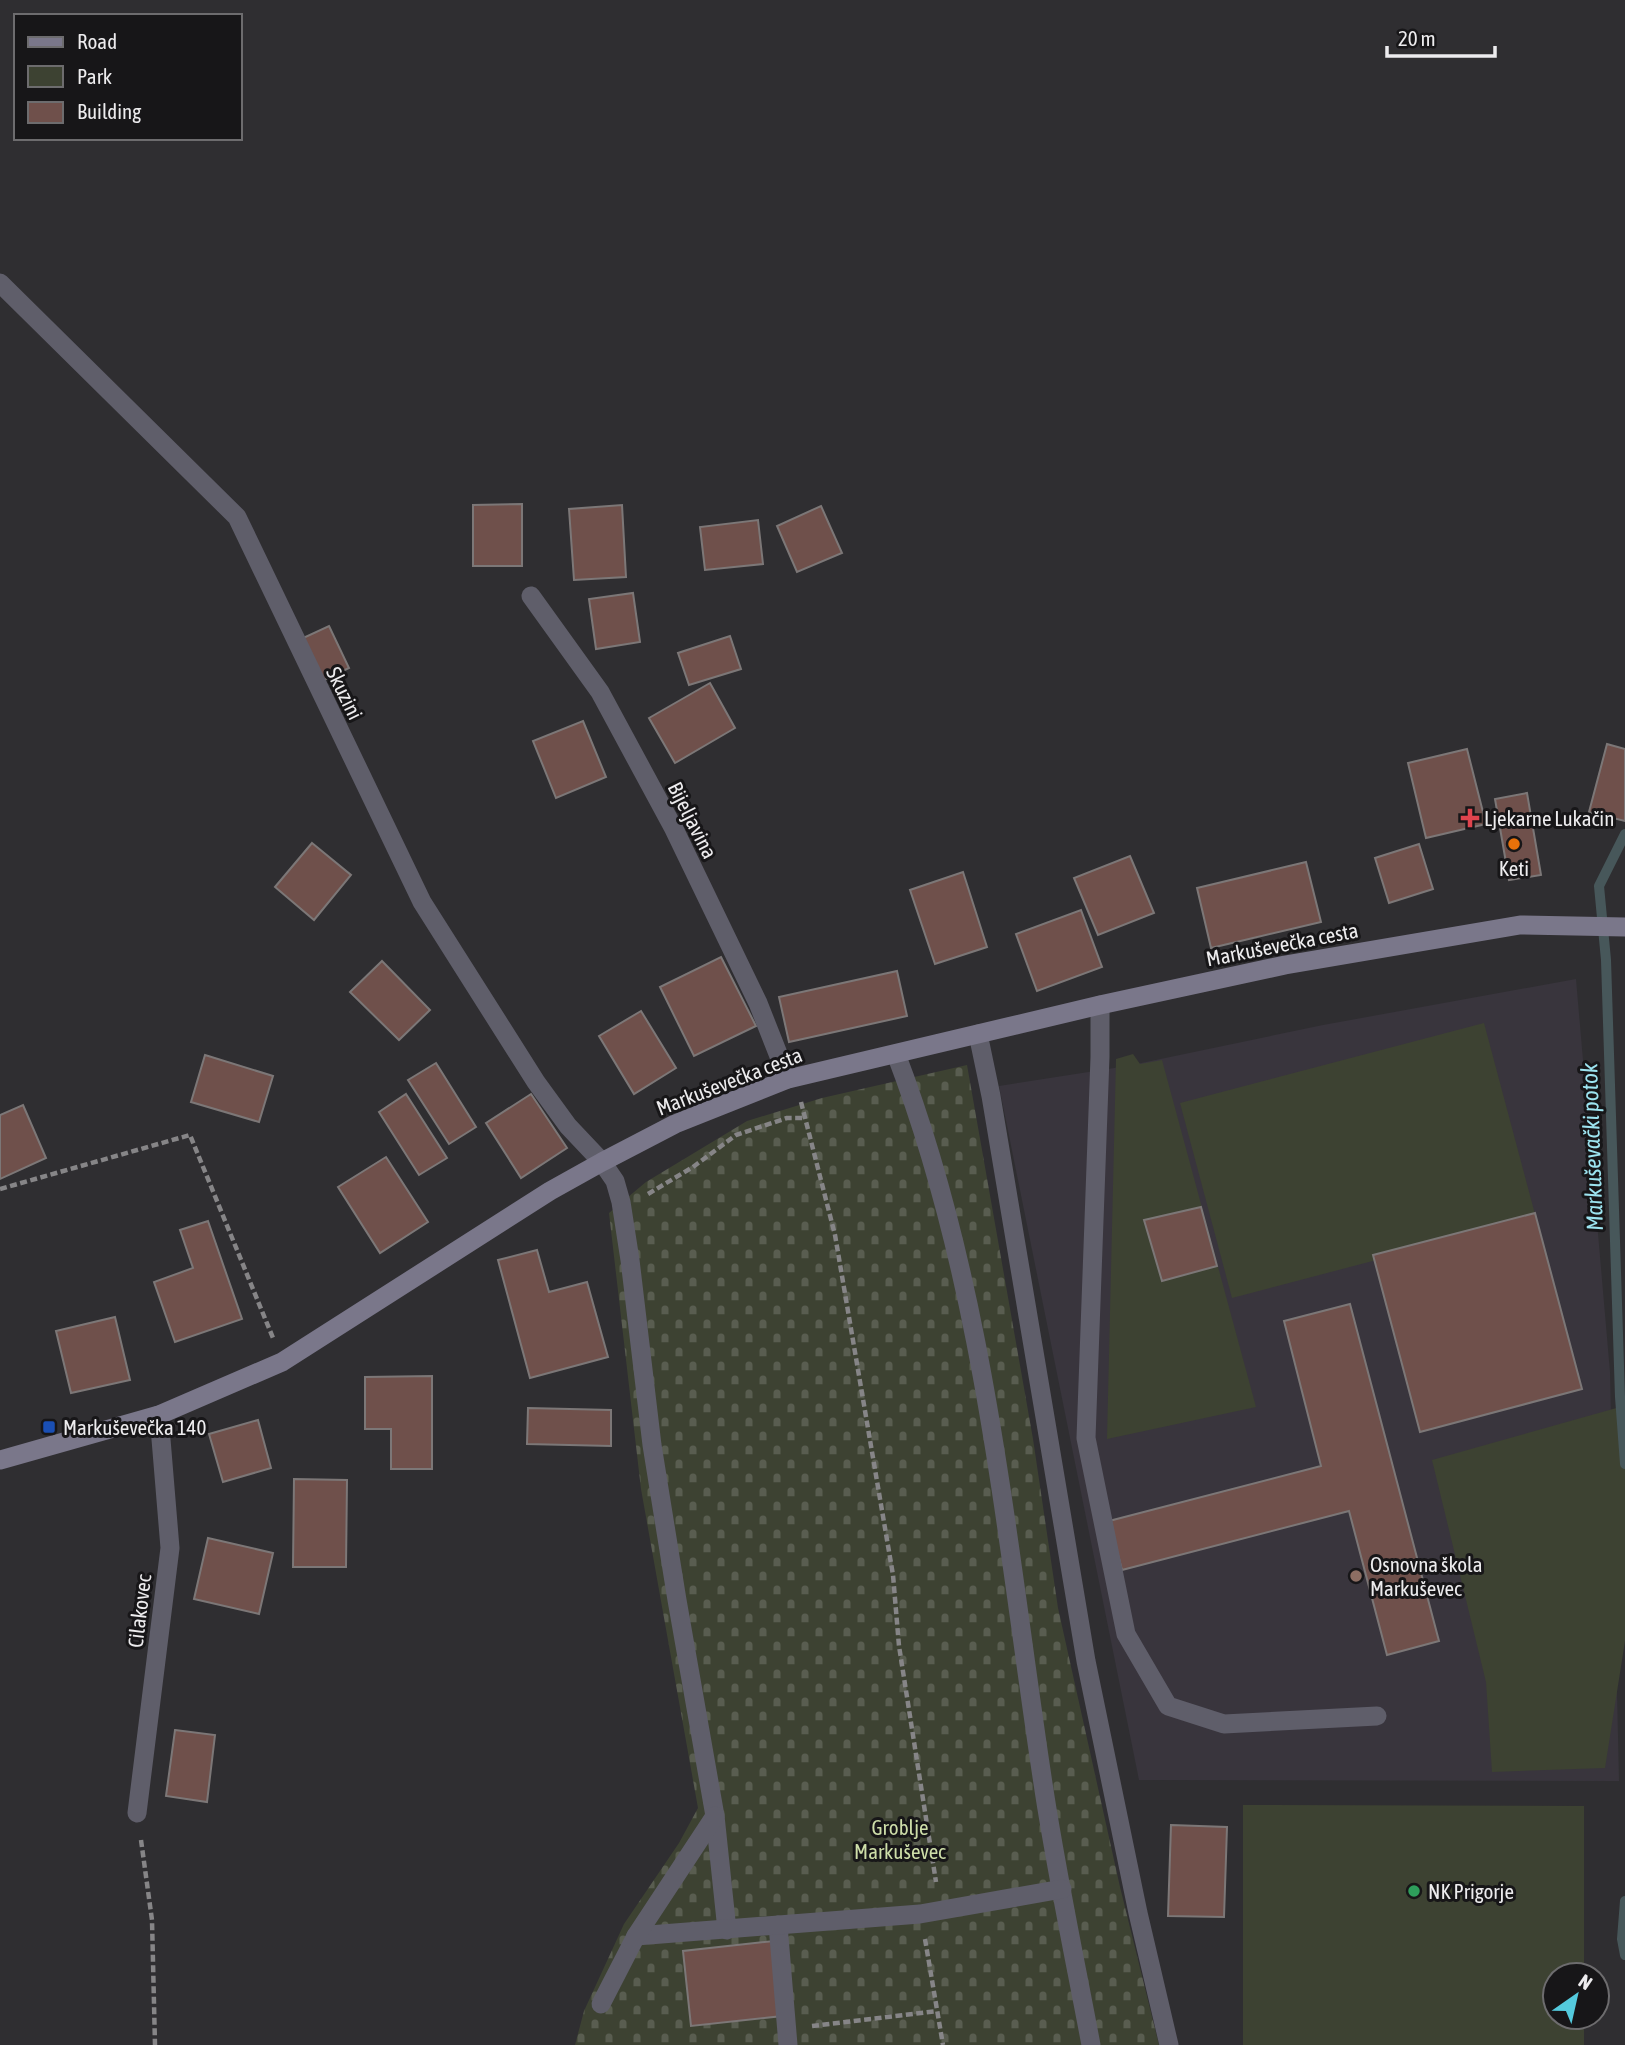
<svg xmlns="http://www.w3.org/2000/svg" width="1625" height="2045" viewBox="0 0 1625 2045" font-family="'Asap Condensed',sans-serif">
	<defs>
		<pattern id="cemetery-stones" width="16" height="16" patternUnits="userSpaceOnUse" patternTransform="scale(1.75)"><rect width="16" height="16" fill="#3d4232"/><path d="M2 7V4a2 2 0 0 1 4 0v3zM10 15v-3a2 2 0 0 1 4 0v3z" fill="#595d50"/></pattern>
	</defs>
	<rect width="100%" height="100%" fill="#2f2e31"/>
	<polygon fill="#39353d" points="1576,979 1610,1372 1619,1781 1139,1780 999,1086 1127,1066 1323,1025"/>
	<g fill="#3d4232">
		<polygon points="1484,1023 1536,1218 1232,1298 1180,1103"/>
		<polygon points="1133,1054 1140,1064 1162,1060 1256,1407 1107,1439 1116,1059"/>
		<polygon points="1620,1407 1625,1440 1625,1641 1605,1768 1492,1772 1486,1682 1432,1460"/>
		<polygon points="1243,1805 1584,1806 1584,1975 1555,1975 1555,2017 1584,2017 1584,2045 1243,2045"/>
	</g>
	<polygon fill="url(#cemetery-stones)" points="967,1065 1033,1439 1058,1608 1120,1887 1159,2045 575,2045 584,2011 624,1924 679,1843 698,1808 641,1489 609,1213 646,1182 747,1121 822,1098"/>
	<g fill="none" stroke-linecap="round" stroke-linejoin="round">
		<g stroke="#47575a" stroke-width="10">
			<polyline points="1625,834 1599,886 1606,960 1620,1397 1625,1464"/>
			<polyline points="1625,1901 1622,1939 1625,1955"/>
		</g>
	</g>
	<g fill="#6f504b" stroke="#7c7777" stroke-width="2">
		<polygon points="522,504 522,566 473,566 473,505"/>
		<polygon points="622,505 626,577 574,580 569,509"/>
		<polygon points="821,506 842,553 797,572 777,526"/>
		<polygon points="758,520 763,564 705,570 700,527"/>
		<polygon points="633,593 640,642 596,649 589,599"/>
		<polygon points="329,626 349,668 322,681 301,639"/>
		<polygon points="730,636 741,669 689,685 678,653"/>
		<polygon points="710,683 735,728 675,763 649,718"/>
		<polygon points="583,721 606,777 556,798 533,741"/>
		<polygon points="1607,744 1625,749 1625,821 1589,812"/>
		<polygon points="1467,749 1486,824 1426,838 1408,763"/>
		<polygon points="1527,793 1541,875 1509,880 1495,799"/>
		<polygon points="312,843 351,875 314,920 275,887"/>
		<polygon points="1419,844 1433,889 1389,903 1375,858"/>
		<polygon points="1130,856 1154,913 1098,935 1074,878"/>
		<polygon points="1306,862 1321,922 1211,948 1197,888"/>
		<polygon points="963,872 987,947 935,964 910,890"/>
		<polygon points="1081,910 1102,967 1037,991 1016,934"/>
		<polygon points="721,957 756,1026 694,1056 660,987"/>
		<polygon points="382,961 430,1010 399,1040 350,992"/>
		<polygon points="897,971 907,1016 789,1042 779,997"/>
		<polygon points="641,1011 676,1068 634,1094 599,1036"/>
		<polygon points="205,1055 273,1076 259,1122 191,1102"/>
		<polygon points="436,1063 476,1127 449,1144 408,1080"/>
		<polygon points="406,1094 447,1158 419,1175 379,1112"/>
		<polygon points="531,1094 567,1148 521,1178 486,1123"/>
		<polygon points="23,1105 46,1158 0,1179 0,1115"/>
		<polygon points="386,1157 428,1222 380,1253 338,1187"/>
		<polygon points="1201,1207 1217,1266 1162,1281 1144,1220"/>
		<polygon points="1535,1213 1582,1389 1420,1432 1373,1255"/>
		<polygon points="208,1221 242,1319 175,1342 154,1282 193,1268 180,1230"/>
		<polygon points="537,1250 549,1292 587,1282 608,1357 530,1378 498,1260"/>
		<polygon points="1350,1304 1439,1641 1387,1655 1349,1511 1122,1570 1109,1521 1321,1466 1284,1321"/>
		<polygon points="115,1317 130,1380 71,1393 56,1331"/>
		<polygon points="432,1376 432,1469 391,1469 391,1429 365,1429 365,1377"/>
		<polygon points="528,1408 611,1410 611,1446 527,1444"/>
		<polygon points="258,1420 271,1468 223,1482 209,1434"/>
		<polygon points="294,1479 347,1480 346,1567 293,1567"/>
		<polygon points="208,1538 273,1553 259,1614 194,1599"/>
		<polygon points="175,1730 215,1735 207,1802 166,1796"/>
		<polygon points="1171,1825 1227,1827 1224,1917 1168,1916"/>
		<polygon points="774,1941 782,2016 691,2026 683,1951"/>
	</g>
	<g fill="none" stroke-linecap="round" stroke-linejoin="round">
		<g stroke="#868587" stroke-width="4.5" stroke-dasharray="7 3.5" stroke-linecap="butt">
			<polyline points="801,1102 835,1235 893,1575 899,1646 936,1882"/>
			<polyline points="0,1189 190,1135 273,1338"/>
			<polyline points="648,1194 693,1167 736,1135 787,1118 805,1118"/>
			<polyline points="141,1840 152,1920 155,2045"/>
			<polyline points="925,1939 943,2045"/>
			<polyline points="812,2026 937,2011"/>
		</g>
		<g stroke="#5f5e6a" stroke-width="19">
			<polyline points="1100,1005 1100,1057 1086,1438 1126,1634 1168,1706 1224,1724 1377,1716"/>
			<polyline points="978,1034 991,1096 1086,1661 1138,1913 1169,2045"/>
			<path d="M896,1054C986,1289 1006,1542 1044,1790C1057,1875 1075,1960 1091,2045"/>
			<polyline points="602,1162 615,1181 621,1202 630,1260 652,1445 677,1600 715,1816 727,1930"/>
			<polyline points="778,1925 788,2045"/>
			<polyline points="636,1936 920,1914 1062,1889"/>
			<polyline points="601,2004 636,1936 715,1816"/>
		</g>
		<g stroke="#5f5e6a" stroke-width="19">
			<polyline points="0,283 237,517 422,902 536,1082 568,1126 602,1162"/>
			<polyline points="531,596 600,692 674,829 758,1003 788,1079"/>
			<polyline points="137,1813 170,1548 159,1415"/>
		</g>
		<polyline stroke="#7a778a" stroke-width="19" points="0,1460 159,1415 282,1362 550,1191 602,1162 675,1124 788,1079 1100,1005 1285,965 1520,925 1625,927"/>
	</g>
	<path fill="#e0444e" stroke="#171618" stroke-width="2.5" d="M1466.5 807.5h7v7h7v7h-7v7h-7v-7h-7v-7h7z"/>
	<circle fill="#e8710a" stroke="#171618" stroke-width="2.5" cx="1514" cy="844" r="7"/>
	<rect fill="#1a4fb4" stroke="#171618" stroke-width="2.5" x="42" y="1420" width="14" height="14" rx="3.5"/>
	<circle fill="#8d6e63" stroke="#171618" stroke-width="2.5" cx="1356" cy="1576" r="7"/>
	<circle fill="#2e9e5b" stroke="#171618" stroke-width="2.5" cx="1414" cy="1891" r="7"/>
	<g text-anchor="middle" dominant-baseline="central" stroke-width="6" stroke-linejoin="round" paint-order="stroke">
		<g font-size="21" fill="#edecee" stroke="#171618">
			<text transform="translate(345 693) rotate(64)">Skuzini</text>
			<text transform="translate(693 820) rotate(63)">Bijeljavina</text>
			<text transform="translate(1282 944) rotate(-11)">Markuševečka cesta</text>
			<text transform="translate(729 1081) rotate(-21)">Markuševečka cesta</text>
			<text transform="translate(139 1611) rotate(-83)">Cilakovec</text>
		</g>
		<g font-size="21" fill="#edecee" stroke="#171618" text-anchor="start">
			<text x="1484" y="818">Ljekarne Lukačin</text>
			<text x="1514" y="868" text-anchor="middle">Keti</text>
			<text x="63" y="1427">Markuševečka 140</text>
			<text x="1370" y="1564">Osnovna škola<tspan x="1370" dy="24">Markuševec</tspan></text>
			<text x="1428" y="1891">NK Prigorje</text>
		</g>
		<g font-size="21" fill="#cedea9" stroke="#171618">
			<text x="900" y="1827">Groblje<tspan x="900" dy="24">Markuševec</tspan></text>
		</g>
		<g font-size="23" font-style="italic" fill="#9de4f0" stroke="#171618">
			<text transform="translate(1592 1147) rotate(-92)">Markuševački potok</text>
		</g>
	</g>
	<rect x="14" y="14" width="228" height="126" fill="#171618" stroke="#6d6c6e" stroke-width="2"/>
	<rect x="28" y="37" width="35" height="10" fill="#7a778a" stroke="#6d6c6e" stroke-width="2"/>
	<text x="77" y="49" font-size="21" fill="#edecee">Road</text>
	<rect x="28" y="66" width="35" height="21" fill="#3d4232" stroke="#6d6c6e" stroke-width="2"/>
	<text x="77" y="84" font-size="21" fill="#edecee">Park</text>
	<rect x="28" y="102" width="35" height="21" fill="#6f504b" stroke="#6d6c6e" stroke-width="2"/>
	<text x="77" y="119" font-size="21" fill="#edecee">Building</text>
	<g transform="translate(1576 1996) rotate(34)"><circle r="33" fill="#171618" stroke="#6d6c6e" stroke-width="2"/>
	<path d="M0-5L12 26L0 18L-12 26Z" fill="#54cadd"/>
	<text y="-10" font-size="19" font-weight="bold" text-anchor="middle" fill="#edecee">N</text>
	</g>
	<path d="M1387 46v10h108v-10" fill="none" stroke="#edecee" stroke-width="3.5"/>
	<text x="1398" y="46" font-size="21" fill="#edecee" stroke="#171618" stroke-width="5" paint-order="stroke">20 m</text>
</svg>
